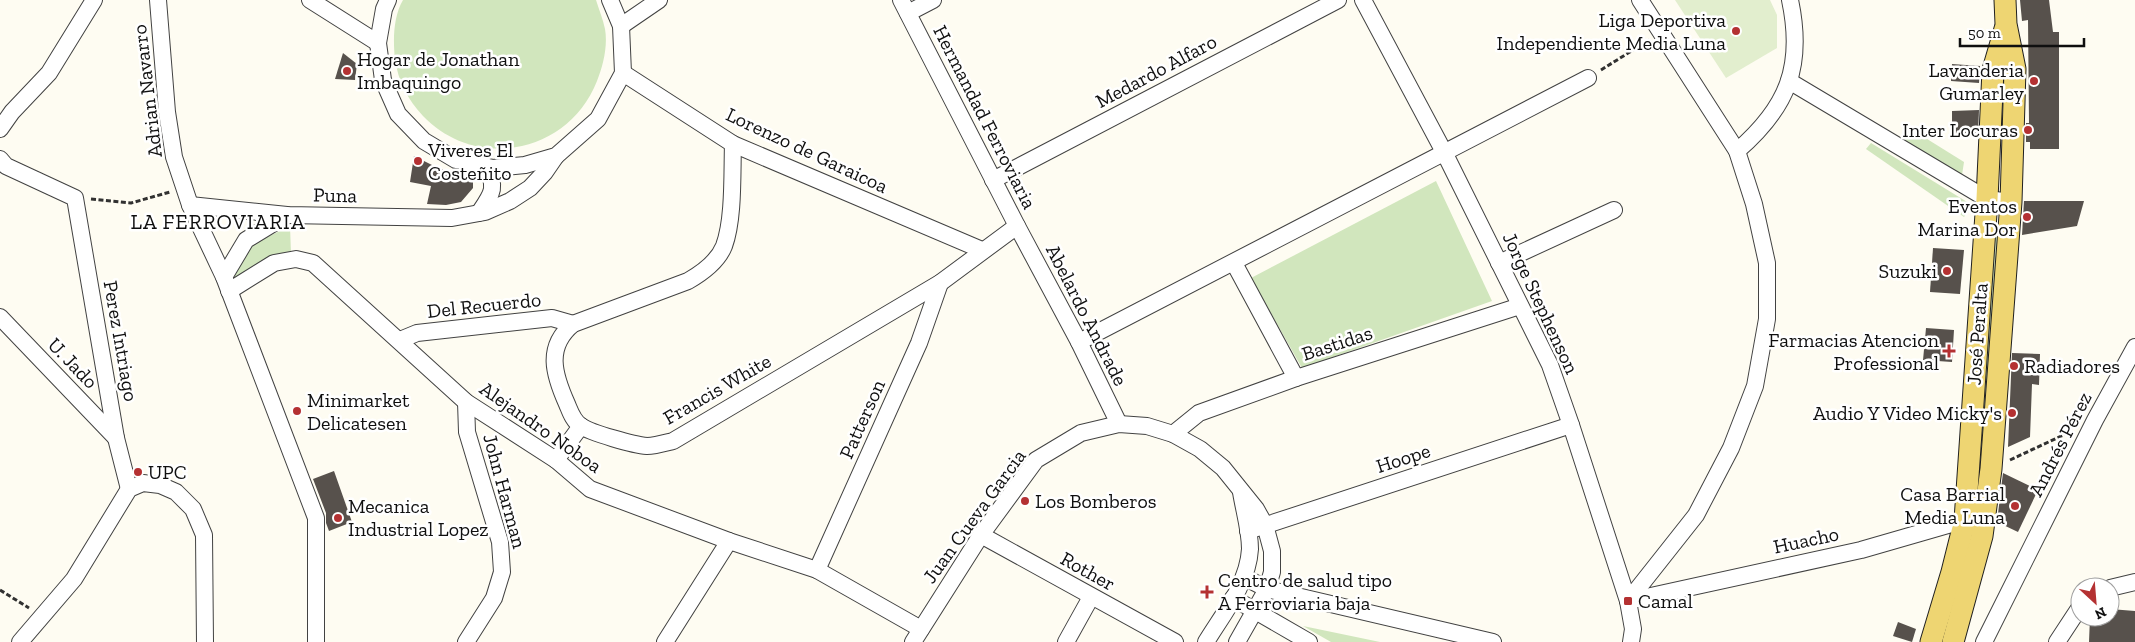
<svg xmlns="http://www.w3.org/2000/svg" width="2135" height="642" viewBox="0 0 2135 642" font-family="'Zilla Slab',serif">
	<rect width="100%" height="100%" fill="#fefcf2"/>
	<g fill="#d1e6bd">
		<path d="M403,0H596C599,10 603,19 605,29C608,46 603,66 597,81C569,153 477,172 423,116C408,100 398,81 395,59C393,41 393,17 403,0Z"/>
		<polygon points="1911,129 1964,162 1962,175 1902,139"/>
		<polygon points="1871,143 1972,205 1964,217 1866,149"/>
		<polygon points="1436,181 1492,301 1302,368 1251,278"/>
		<polygon points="290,226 291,254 232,285 232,273 251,245"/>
		<polygon points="1995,231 2002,231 1980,463 1973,463"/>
		<polygon points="1303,626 1380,642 1331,642"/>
	</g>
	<polygon fill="#e2eece" points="1675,0 1770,0 1777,15 1777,48 1726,78"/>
	<g fill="#57514c">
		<polygon points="2020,0 2049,0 2053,32 2059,32 2059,149 2030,149 2030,142 2026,142 2026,123 2029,123 2028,20 2022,21"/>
		<polygon points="343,53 357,64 355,80 335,79"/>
		<polygon points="1952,64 1980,66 1979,83 1951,81"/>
		<polygon points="1979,110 1978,133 1952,134 1952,111"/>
		<polygon points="414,156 434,166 473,181 473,188 461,202 446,205 427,204 431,186 410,182"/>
		<polygon points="2024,201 2084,201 2077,226 2022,235"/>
		<polygon points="1933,248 1964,250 1960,294 1930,292"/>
		<polygon points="1926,328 1954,330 1952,362 1923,360"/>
		<polygon points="2012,353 2040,354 2039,385 2032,384 2030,437 2008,447"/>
		<polygon points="334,471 352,522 329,531 326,523 326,513 313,479"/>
		<polygon points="2003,473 2038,490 2018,532 1997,522"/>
		<polygon points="2110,609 2135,611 2135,642 2089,642 2090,617 2110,617"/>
		<polygon points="1898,622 1916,629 1912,642 1893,636"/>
	</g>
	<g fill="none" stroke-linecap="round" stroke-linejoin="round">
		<g stroke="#424242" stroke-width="18">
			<g id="minor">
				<polyline points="158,0 167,112 174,157 190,205 224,277 316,518 316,642"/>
				<polyline points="310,0 378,43"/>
				<polyline points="388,0 384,9 378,43 383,80 398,114 424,141 456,160 493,168 525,165 556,156 598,119 623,73 621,26 610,0"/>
				<polyline points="901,0 1017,226 1079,342 1119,424"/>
				<polyline points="1363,0 1444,152 1550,365 1571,425 1628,601 1633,629 1631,642"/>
				<polyline points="908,13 933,0"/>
				<polyline points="621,26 659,0"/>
				<polyline points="623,73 733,144 982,250"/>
				<polyline points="1789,81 1987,199 2011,202"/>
				<polyline points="0,129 12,112 49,73 94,0"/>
				<path d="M733,144C732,173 734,219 724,246C718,261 702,273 688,281L573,324C545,347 554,375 567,404C570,411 573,421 581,426C591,433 634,445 647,446C655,446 665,443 673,441L940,283L1017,226"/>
				<path d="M1737,151C1788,107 1804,66 1790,0"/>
				<polyline points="0,159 6,166 75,198 116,438 129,489"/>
				<polyline points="993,180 1338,0"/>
				<polyline points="190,205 287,215 452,218 485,212 510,201 530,188 545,172 556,156"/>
				<path d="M479,213C492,194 498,187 485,166"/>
				<polyline points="1234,263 1296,378"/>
				<polyline points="1499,263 1614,210"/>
				<polyline points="224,277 246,240 287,215"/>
				<polyline points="229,291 274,263 296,259 313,263 466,402 556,460 590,489 729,541 817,570 921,629"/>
				<polyline points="0,317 116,438"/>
				<polyline points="400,340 417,333 552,318 573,324"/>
				<polyline points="1079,342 1588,78"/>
				<polyline points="1173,434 1199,413 1296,378 1520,306"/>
				<polyline points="556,460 581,426"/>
				<polyline points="1248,531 1571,425"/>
				<polyline points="981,535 1175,642"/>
				<polyline points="817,570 919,343 940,283"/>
				<polyline points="1244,577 1267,589 1493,642"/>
				<polyline points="2110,588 2135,582"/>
				<polyline points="1233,598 1309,642"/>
				<polyline points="1628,601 1696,515 1731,448 1755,386 1767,319 1767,263 1754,204 1737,151 1640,0"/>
				<polyline points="1628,601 1861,550 1965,520 1972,515"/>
				<polyline points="20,642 74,579 129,489 143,483 160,485 176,492 193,509 204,535 205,642"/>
				<polyline points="466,642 494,598 502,572 500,542 467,432 466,402"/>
				<polyline points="665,642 729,541"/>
				<polyline points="913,642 981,535 1036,460 1081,433 1119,424 1147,426 1173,434 1200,449 1223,468 1256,509 1265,525 1272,551 1272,572 1267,589 1237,642"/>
				<polyline points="1066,642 1091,597"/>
				<path d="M1206,642C1223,614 1248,584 1250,549C1250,530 1244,511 1241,492"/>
				<polyline points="1984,642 2095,420 2135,347"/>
				<polyline points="2057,642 2080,607"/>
			</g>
		</g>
		<g stroke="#202020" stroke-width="23">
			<g id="major">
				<polyline points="1931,642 1952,572 1965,520 1987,199 1993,70 2005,29"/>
				<polyline points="1953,642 1982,536 1991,469 2011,202 2015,69 2006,24 2005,0"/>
			</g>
		</g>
		<g stroke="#313131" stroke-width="3" stroke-dasharray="5 2.5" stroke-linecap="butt">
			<polyline points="1601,70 1649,40"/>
			<polyline points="91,199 131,203 170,192"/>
			<polyline points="2010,460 2072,431"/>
			<polyline points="0,590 29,608"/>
		</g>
		<use href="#minor" stroke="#fff" stroke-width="16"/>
		<use href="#major" stroke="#eed572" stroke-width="21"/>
	</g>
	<g fill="#b43132" stroke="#fff" stroke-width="2">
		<circle cx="1736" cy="31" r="5"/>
		<circle cx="347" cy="71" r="5"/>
		<circle cx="2034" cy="81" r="5"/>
		<circle cx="2028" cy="130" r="5"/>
		<circle cx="418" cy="161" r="5"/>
		<circle cx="2027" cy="217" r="5"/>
		<circle cx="1947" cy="271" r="5"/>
		<path d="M1946.5 343.5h5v5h5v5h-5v5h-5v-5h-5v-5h5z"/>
		<circle cx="2014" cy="366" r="5"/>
		<circle cx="297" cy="411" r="5"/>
		<circle cx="2012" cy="413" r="5"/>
		<circle cx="138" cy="472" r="5"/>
		<circle cx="1025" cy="501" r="5"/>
		<circle cx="2015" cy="506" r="5"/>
		<circle cx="338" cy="518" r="5"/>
		<path d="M1204.5 584.5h5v5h5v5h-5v5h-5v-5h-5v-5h5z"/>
		<rect x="1623" y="596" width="10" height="10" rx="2.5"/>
	</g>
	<g text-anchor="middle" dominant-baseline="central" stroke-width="5" stroke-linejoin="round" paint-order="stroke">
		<g font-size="20" fill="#0f0f0f" stroke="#fff" text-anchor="start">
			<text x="1726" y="20" text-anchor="end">Liga Deportiva<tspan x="1726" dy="23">Independiente Media Luna</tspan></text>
			<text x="357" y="59">Hogar de Jonathan<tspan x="357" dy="23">Imbaquingo</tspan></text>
			<text x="2024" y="70" text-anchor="end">Lavanderia<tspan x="2024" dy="23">Gumarley</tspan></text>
			<text x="2018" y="130" text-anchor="end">Inter Locuras</text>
			<text x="428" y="150">Viveres El<tspan x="428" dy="23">Costeñito</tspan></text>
			<text x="2017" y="206" text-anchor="end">Eventos<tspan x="2017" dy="23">Marina Dor</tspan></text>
			<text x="1937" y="271" text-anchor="end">Suzuki</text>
			<text x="1939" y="340" text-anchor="end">Farmacias Atencion<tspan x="1939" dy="23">Professional</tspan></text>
			<text x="2024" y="366">Radiadores</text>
			<text x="307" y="400">Minimarket<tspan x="307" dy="23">Delicatesen</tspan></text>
			<text x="2002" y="413" text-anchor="end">Audio Y Video Micky's</text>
			<text x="148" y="472">UPC</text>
			<text x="2005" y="494" text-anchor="end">Casa Barrial<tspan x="2005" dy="23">Media Luna</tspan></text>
			<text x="1035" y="501">Los Bomberos</text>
			<text x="348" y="506">Mecanica<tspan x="348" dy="23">Industrial Lopez</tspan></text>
			<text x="1218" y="580">Centro de salud tipo<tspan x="1218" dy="23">A Ferroviaria baja</tspan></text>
			<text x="1638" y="601">Camal</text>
		</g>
		<g font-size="20" fill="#0f0f0f" stroke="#fff">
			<text transform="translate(1156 71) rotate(-28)">Medardo Alfaro</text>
			<text transform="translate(147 91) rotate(-97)">Adrian Navarro</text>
			<text transform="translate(985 117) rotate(63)">Hermandad Ferroviaria</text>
			<text transform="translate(807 150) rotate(25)">Lorenzo de Garaicoa</text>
			<text transform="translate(335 195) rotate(1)">Puna</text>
			<text transform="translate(1541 303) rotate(65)">Jorge Stephenson</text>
			<text transform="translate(484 305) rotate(-6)">Del Recuerdo</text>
			<text transform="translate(1087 315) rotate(63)">Abelardo Andrade</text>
			<text transform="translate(1977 334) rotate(-86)">José Peralta</text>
			<text transform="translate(121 341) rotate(80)">Perez Intriago</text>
			<text transform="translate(1337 343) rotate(-18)">Bastidas</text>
			<text transform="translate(73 363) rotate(46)">U. Jado</text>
			<text transform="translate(717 389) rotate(-30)">Francis White</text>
			<text transform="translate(862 419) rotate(-66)">Patterson</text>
			<text transform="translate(541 427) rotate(35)">Alejandro Noboa</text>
			<text transform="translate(2060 444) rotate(-63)">Andrés Pérez</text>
			<text transform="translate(1403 458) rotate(-18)">Hoope</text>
			<text transform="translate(505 491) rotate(75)">John Harman</text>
			<text transform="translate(974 516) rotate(-54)">Juan Cueva Garcia</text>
			<text transform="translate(1806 540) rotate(-12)">Huacho</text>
			<text transform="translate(1088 571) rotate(29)">Rother</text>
		</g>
		<g font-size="21" letter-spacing="1" fill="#0f0f0f" stroke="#fff">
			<text x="218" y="221">LA FERROVIARIA</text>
		</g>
	</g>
	<g transform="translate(2095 602) rotate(154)"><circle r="24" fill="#ffffff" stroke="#9f9f9f"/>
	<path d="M0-4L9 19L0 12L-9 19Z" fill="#b43132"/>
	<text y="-8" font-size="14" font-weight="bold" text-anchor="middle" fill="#0f0f0f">N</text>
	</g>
	<path d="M1960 38v8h124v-8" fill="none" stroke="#0f0f0f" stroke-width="2.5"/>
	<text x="1968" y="38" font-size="15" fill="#0f0f0f" stroke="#ffffff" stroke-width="4" paint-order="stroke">50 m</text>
</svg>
